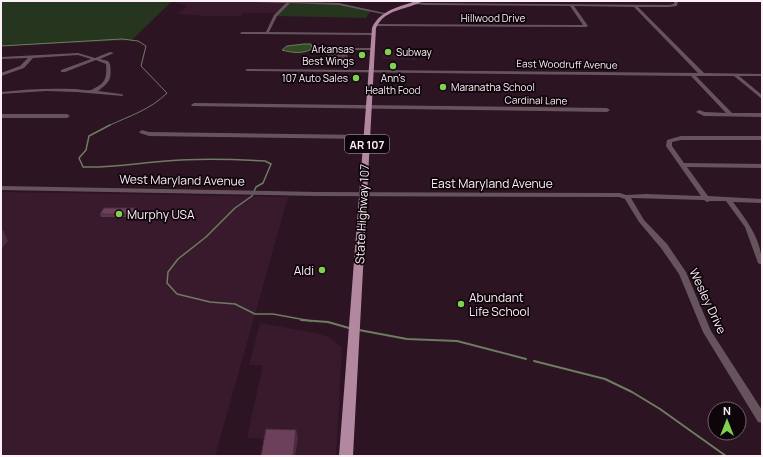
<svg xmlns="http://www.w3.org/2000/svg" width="763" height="457" viewBox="0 0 763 457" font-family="Manrope,sans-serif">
	<rect width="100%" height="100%" fill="#2c1423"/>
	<g fill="#391a2d">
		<polygon points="177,1 267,1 288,3 277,13 243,13 241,16 200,16 202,15 178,14 187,6 176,3"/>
		<polygon points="383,51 417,51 417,60 382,59"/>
		<polygon points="1,192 288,197 215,456 1,456"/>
		<polygon points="260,323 316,333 331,338 342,348 336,456 264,456 267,439 247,438 263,365 249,365"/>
	</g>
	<g fill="#26361e">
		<polygon points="1,1 172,1 132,40 1,46"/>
		<polygon points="288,3 339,4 371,10 366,18 275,16"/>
	</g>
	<path fill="#314b23" stroke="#6e7c62" d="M304,44H311L312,49C302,54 293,53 282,50L287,46Z"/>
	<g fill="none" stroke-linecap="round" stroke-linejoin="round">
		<path stroke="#6e7c62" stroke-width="1" d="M1,46L122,39L138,41L146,46L141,66L167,93C150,110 129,116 108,126"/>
		<path stroke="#6e7c62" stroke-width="1.5" d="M110,125L89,136L86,150L79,158L83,167C111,168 138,163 166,161C199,158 232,159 265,161L271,164L263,183L256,187L252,196L235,208L206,237L178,259L168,272L167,283L177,294L210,302L235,304L255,314H273L311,321"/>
		<g stroke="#6e7c62" stroke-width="2">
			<polyline points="301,320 328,322 349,328"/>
			<polyline points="359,330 407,339 457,341 526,359"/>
			<polyline points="534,361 605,379 632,392 660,409 726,456"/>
		</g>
		<g fill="#67535e" fill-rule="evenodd">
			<polygon points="254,1 339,3 389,14 387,15 339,5 290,3 277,16 269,32 374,33 376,34 374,35 241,34 240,33 242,32 266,32 274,15 286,3 256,2"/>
			<polygon points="674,1 678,1 677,6 669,7 638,7 704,73 762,74 762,76 739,76 762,95 762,99 734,76 696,76 732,113 762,113 762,117 704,116 696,112 699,110 705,112 726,113 691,76 247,71 245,70 247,69 698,73 634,7 574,6 588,26 586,27 375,26 373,25 375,24 583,25 570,6 425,5 415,4 416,2 425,3 669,5 674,4"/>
			<polygon points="323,48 373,48 375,49 373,50 324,50 322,49"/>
			<path d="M110,52L114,53L100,59L108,61L110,64C112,79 110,82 98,91L121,94L123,95V96L76,92L46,91L1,94V92C26,89 50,88 75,89C80,89 89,92 93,89C106,83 107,77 106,64L96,60L65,72H61V70L91,59L78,55L33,58L24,68L1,76V73L20,66L28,58L1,59V57L78,53L95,58Z"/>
			<polygon points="194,103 607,108 610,110 607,112 192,106 191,105"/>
			<polygon points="1,114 67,114 70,116 67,118 1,118"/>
			<polygon points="142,130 149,132 367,135 370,137 367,139 149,136 140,133 139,132"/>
			<path d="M681,136H762V140H681L672,142V146L684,163L762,164V168L687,167L708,196L762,199V203L733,202C748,222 762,240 762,265L758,263L745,227L726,201H710L707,202L704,200L631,198L644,220L667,244L686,272L711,331L762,410V423L758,422L703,332L679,274L661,248L639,222L625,199L619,197L318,196L1,190V186L318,192L620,193L626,195L646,194L701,196L666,146L667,140Z"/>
		</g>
		<path fill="#b288a0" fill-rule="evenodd" d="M416,1H423C408,10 385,8 376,28L353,456H339L372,28C380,10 399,7 416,1Z"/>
	</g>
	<g fill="#5d374d">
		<polygon points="348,52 348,65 328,65 328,57"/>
		<polygon points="137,210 134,217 101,217 100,214"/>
	</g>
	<g fill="#4c2d3f">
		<polygon points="136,208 137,210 134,217 133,215"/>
		<polygon points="3,230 8,241 1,249 1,233"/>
		<polygon points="296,430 298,438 295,456 293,456"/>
	</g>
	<g fill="#6c405a" stroke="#4c2d3f">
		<polygon points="328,52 348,52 347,57 328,57"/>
		<polygon points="104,208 136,208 133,215 100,214"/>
		<polygon points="266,429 296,430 293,456 261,456"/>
	</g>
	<g fill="#81d050" stroke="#0e050a" stroke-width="1.5">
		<circle cx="388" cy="52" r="4"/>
		<circle cx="362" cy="55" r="4"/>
		<circle cx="393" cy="66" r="4"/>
		<circle cx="356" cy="78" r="4"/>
		<circle cx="443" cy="87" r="4"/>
		<circle cx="119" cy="214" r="4"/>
		<circle cx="322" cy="270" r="4"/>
		<circle cx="461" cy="304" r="4"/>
	</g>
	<g text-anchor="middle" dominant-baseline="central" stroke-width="3.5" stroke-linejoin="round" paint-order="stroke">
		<g font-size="10" fill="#fdeff6" stroke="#0e050a">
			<text x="493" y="18">Hillwood Drive</text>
			<text transform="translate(567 64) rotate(1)">East Woodruff Avenue</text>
			<text transform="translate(536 100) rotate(1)">Cardinal Lane</text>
		</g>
		<g font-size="10" fill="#fdeff6" stroke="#0e050a" text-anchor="end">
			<text x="354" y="49">Arkansas<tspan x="354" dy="12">Best Wings</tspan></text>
			<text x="396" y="52" text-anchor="start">Subway</text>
			<text x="348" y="78">107 Auto Sales</text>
			<text x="393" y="78" text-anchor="middle">Ann's<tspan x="393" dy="12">Health Food</tspan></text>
			<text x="451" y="87" text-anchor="start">Maranatha School</text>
		</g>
		<rect fill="#0e050a" stroke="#b5a9af" stroke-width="1" x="345" y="135" width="44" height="18" rx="3"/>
		<g font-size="11" font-weight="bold" fill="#fdeff6">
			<text x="367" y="144">AR 107</text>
		</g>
		<g font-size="12" fill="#fdeff6" stroke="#0e050a">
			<text transform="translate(182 180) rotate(1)">West Maryland Avenue</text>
			<text x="492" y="183">East Maryland Avenue</text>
			<text transform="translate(362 214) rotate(-87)">State Highway 107</text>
			<text transform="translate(708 301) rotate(65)">Wesley Drive</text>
		</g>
		<g font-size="12" fill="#fdeff6" stroke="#0e050a" text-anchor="start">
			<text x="127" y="214">Murphy USA</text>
			<text x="314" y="270" text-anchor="end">Aldi</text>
			<text x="469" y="297">Abundant<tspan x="469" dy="14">Life School</tspan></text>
		</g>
	</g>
	<rect width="763" height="457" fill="none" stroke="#fdeff6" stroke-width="4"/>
	<g transform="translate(727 421)"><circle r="19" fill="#0e050a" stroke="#6e6368"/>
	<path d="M0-3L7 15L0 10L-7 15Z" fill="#81d050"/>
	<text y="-6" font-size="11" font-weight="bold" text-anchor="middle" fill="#fdeff6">N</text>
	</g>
</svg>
